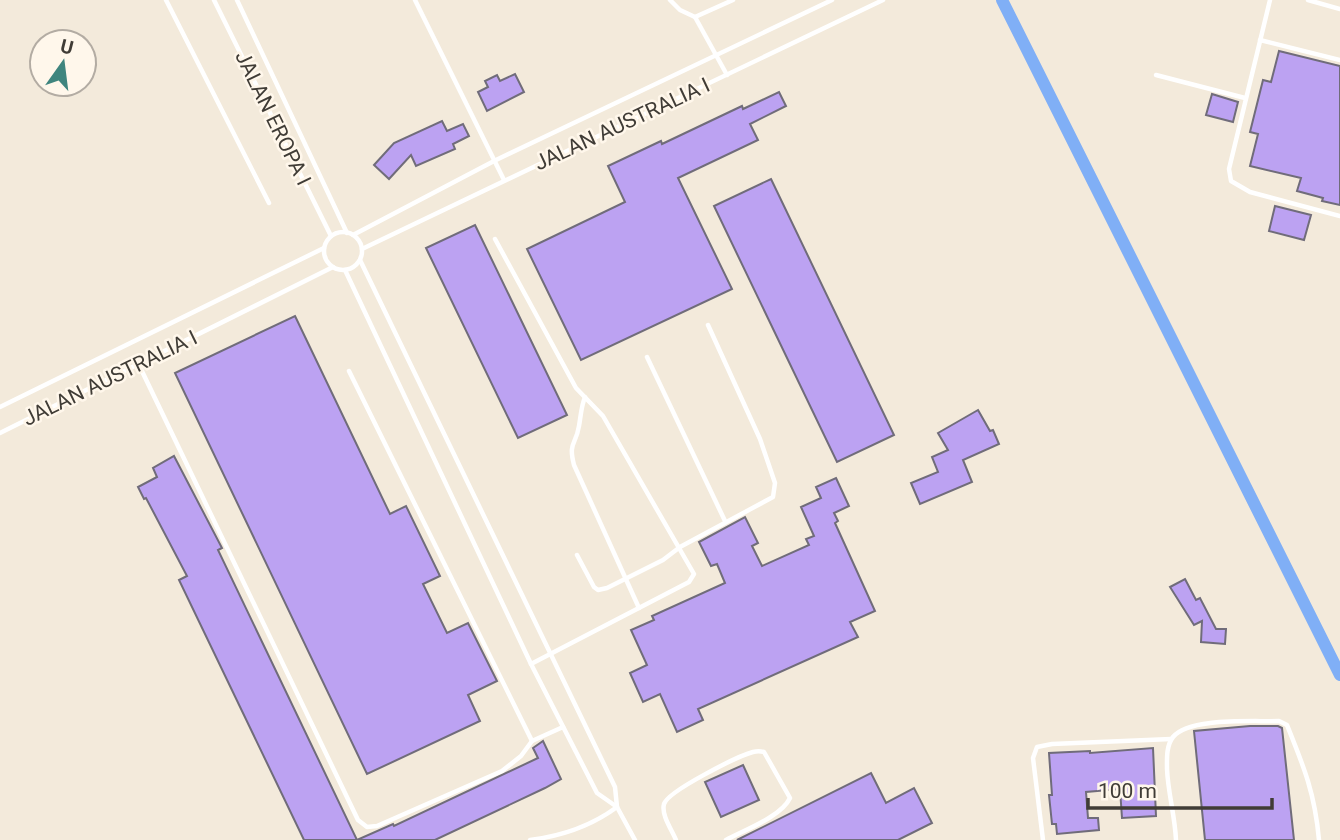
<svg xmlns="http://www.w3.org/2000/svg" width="1340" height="840" viewBox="0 0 1340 840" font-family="Roboto,sans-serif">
	<rect width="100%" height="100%" fill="#f3eadb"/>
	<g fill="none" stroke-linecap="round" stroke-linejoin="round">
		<polyline stroke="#80aff6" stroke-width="12" points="1002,0 1340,675"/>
	</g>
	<g fill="#bca2f2" stroke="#706c7a" stroke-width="2">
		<polygon points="1279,51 1340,66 1340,205 1322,201 1323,198 1297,191 1301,178 1250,166 1258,134 1250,132 1263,80 1271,82"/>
		<polygon points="515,74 524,92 487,111 478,92 488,87 485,81 497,75 500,81"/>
		<polygon points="779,92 786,106 750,124 758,140 678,178 732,289 581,360 527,249 625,202 608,166 661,141 662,144 742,106 743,109"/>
		<polygon points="1212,94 1238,102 1233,122 1206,115"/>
		<polygon points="442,121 447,131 463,124 469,136 453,144 455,149 416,166 411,155 389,179 374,165 394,143"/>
		<polygon points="771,179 894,435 837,462 714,206"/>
		<polygon points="1275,206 1311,215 1304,240 1269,231"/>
		<polygon points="475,225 567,415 518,438 426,248"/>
		<polygon points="295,316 390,514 406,506 440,576 423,584 447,633 468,623 497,681 468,695 480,721 367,774 175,373"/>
		<polygon points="978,410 990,431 993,430 999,444 963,460 972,482 920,504 911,483 938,472 932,457 948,450 938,433"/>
		<polygon points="174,456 222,548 218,550 357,840 304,840 179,580 187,576 146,498 144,499 138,487 157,477 153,468"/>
		<polygon points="836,478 849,506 834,513 838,521 835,523 875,611 850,622 858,637 698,709 703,720 677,732 660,694 643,702 630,673 647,665 631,630 654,620 652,616 725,583 717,564 711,566 699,542 745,517 758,543 752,546 762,566 809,545 806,539 814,536 801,507 821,498 816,487"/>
		<polygon points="1185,579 1196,600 1200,598 1216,629 1226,629 1225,644 1201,642 1202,621 1194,625 1170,587"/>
		<polygon points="1250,726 1278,726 1282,728 1294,840 1205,840 1194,731"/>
		<polygon points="543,741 561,779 545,788 435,840 357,840 393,824 394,826 538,758 533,748"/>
		<polygon points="1153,748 1156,816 1122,818 1120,789 1086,792 1088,818 1098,818 1099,830 1057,834 1056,824 1052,824 1049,795 1052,795 1049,753 1090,751 1090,753"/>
		<polygon points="743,765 759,800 721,817 705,782"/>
		<polygon points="871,773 886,803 914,788 932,823 898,840 737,840"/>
	</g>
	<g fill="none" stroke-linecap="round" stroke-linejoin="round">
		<g stroke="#fff" stroke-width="4.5">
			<polyline points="166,0 269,203"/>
			<polyline points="214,0 331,236"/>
			<polyline points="237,0 347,233"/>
			<polyline points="415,0 504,180"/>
			<polyline points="670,0 680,10 695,17 727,75"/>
			<polyline points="1270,0 1229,169 1231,181 1250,192 1340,216"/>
			<polyline points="1308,0 1340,9"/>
			<polyline points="695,17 733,0"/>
			<polyline points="1260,40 1340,60"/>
			<polyline points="1156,75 1245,98"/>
			<circle cx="343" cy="251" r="19"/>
			<polyline points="353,235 496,160 832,0"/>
			<polyline points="495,239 576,388 603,416 694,574 689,582 531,664"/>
			<polyline points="362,249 883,0"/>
			<polyline points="360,260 615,787 617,807"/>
			<polyline points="345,270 531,664 597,793 617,807 635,840"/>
			<polyline points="647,357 725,521"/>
			<polyline points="139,365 358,820 367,827 377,826 502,771 521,756 532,741 563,727"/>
			<polyline points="349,371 532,741"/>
			<path d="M585,397C581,407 581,415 579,426C576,445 568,442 574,465L639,608"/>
			<polyline points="0,407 324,248"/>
			<polyline points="0,433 333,267"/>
			<polyline points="577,555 594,587 598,590 607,588 663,560 680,547 773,497 775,483 760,439 708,325"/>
			<path d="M530,840C562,836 590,827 617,807"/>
			<path d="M676,840C672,830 661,815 664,804C668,791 738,756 753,752C757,751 760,751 764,752L790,798C781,817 744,830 726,840"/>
			<polyline points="1043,840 1033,758 1037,747 1052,744 1171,739"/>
			<path d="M1176,840C1175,816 1168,793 1167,769C1167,759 1166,746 1173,737C1189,717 1253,722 1279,721L1287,725C1304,767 1315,794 1319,840"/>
		</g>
	</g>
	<g text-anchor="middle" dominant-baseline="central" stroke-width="5" stroke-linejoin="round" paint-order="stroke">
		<g font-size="21" fill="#403c36" stroke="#fff7eb">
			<text transform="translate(273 118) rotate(64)">JALAN EROPA I</text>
			<text transform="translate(622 124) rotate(-25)">JALAN AUSTRALIA I</text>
			<text transform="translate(110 378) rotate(-26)">JALAN AUSTRALIA I</text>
		</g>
	</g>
	<g transform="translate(63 63) rotate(14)"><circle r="33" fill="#fff7eb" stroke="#b3aca3" stroke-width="2"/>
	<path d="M0-5L12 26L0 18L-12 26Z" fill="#3f857e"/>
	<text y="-10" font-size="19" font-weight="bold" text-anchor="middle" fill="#403c36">U</text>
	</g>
	<path d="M1088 798v10h184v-10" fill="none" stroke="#403c36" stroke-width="3.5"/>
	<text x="1098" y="798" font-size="21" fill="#403c36" stroke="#fff7eb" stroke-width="5" paint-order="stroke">100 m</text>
</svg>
